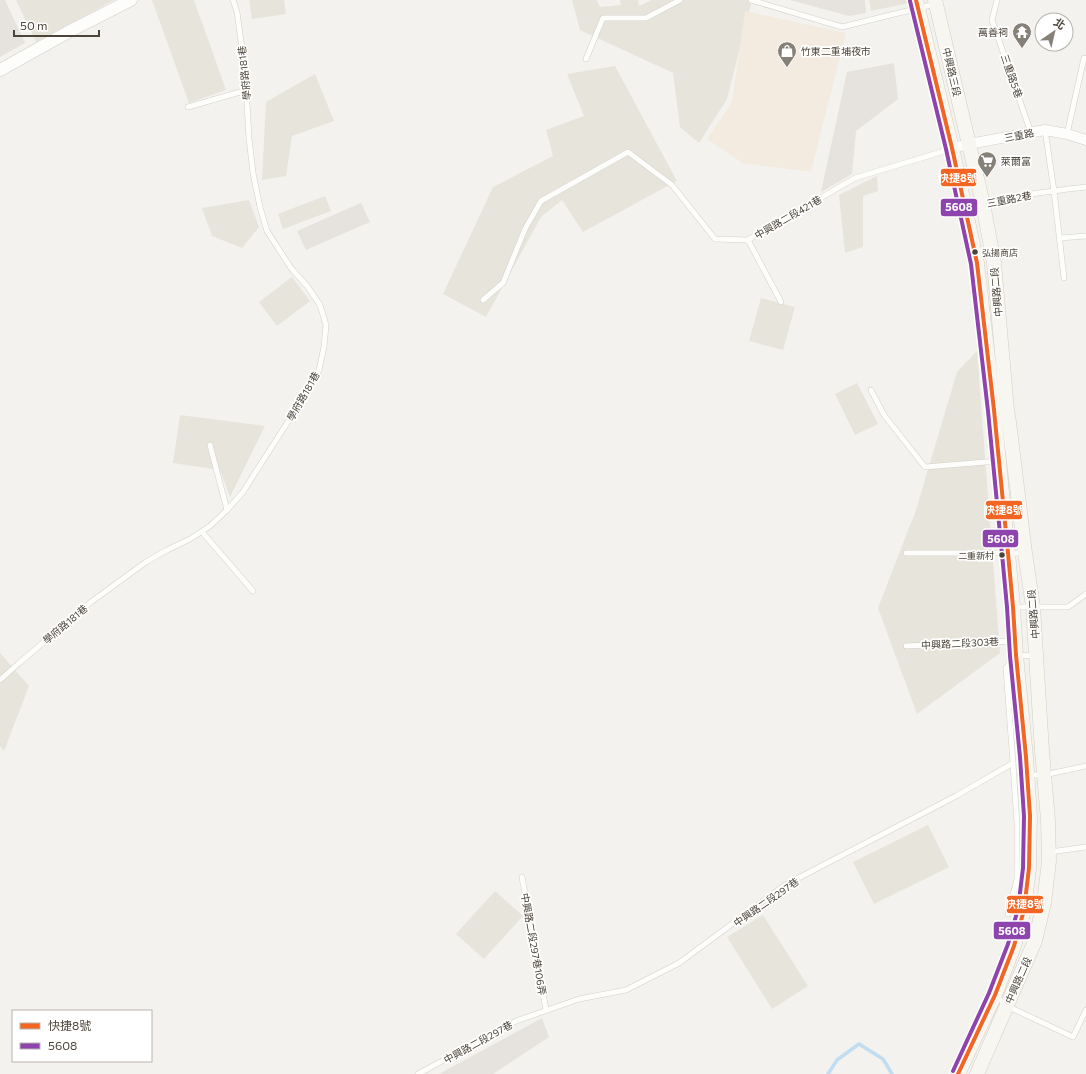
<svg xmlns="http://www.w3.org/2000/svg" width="1086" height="1074" viewBox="0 0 1086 1074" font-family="Commissioner,'Noto Sans TC',sans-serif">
	<rect width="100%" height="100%" fill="#f4f2ee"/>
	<g fill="#e7e4dc">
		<polygon points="16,0 114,0 36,42"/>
		<polygon points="152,0 194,0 226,90 189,103"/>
		<polygon points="249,0 284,0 286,14 252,19"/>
		<polygon points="572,0 597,0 600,7 621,5 620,0 638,0 639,6 652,0 752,0 727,99 699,143 680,127 673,73 580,30"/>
		<polygon points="869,0 908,0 909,3 871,11"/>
		<polygon points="615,66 677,181 583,232 562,200 541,217 486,317 443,294 493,187 553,156 546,130 584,116 567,74"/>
		<polygon points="315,74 334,121 292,136 286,176 262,180 266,102"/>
		<polygon points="877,176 878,191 863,196 863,247 845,253 839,195"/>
		<polygon points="325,196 331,211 283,229 278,214"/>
		<polygon points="249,200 259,227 242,248 212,236 202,208"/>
		<polygon points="292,277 310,301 277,326 259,302"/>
		<polygon points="761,298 795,307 783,350 749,341"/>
		<polygon points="977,351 1000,653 917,714 878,608 916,510 957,372"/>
		<polygon points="857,383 878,424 855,435 835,394"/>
		<polygon points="180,415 265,426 230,497 220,470 173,463"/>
		<polygon points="0,653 29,686 4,751 0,746"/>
		<polygon points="928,825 949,867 874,904 853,862"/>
		<polygon points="495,891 523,916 484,959 456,934"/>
		<polygon points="763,915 808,986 772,1009 727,937"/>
	</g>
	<polygon fill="#f3ebdf" points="745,11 846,33 811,172 742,163 707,139 732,102"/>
	<g fill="#e6e2de">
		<polygon points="0,0 5,0 25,43 0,57"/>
		<polygon points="790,0 865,0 866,13 849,16"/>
		<polygon points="894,63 898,99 856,131 852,174 821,192 847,72"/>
		<polygon points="361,203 370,222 306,250 297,231"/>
		<polygon points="542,1018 549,1037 493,1074 439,1074"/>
	</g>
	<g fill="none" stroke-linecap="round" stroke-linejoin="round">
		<polyline stroke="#c0ddf1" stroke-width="3.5" points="828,1074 837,1060 859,1044 883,1059 892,1074"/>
		<g stroke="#d2d0cb" stroke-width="6">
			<g id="service">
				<polyline points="751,0 842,27 935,4"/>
				<polyline points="997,0 992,20 1031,133"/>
				<polyline points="586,59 603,18 646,18 680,0"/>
				<polyline points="188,107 247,90"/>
				<polyline points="1045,130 1054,191 1064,278"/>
				<polyline points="1067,134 1084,58"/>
				<path d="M966,209C1005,196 1045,192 1086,187"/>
				<polyline points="1060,238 1086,236"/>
				<polyline points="748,240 781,302"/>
				<polyline points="483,300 503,283 525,229 541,201 628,152 672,185 715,239 748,240 855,178 951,149"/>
				<polyline points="871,390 884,415 925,467 998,461"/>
				<polyline points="210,445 227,510"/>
				<polyline points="202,532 253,591"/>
				<polyline points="906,553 1023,553"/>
				<polyline points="1014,607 1068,607 1086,594"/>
				<polyline points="906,646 1014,641"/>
				<polyline points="0,680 18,664 91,602 146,562 167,550 190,539 210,526 227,510 243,492 255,473 309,389 319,370 324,347 326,325 320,305 307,286 291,268 267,231 260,207 253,173 249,138 245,70 237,12 233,0"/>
				<polyline points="1028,775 1044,775 1086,766"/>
				<polyline points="1050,852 1086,847"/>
				<polyline points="522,877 546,1010"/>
				<polyline points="1008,914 1017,879 1017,824 1013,763"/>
				<polyline points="996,996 1007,1006 1073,1037 1086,1010"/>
				<polyline points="418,1074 516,1021 579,999 626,990 679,963 785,885 956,796 1013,763 1006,668 1016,655 1035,656"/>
			</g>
		</g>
		<g stroke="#d2d0cb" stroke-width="11">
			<polyline id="minor" points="952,148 969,144 1045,130 1067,134 1086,140"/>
		</g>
		<g stroke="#d2d0cb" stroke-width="13">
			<polyline id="tertiary" points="0,70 70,31 131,0"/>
		</g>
		<g stroke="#d3cfc5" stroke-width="15">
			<g id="secondary">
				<polyline points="916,0 952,148 977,263 994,410 1008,553 1013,607 1016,655 1026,757 1030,816 1029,868 1024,910 1014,946 995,995 958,1074"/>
				<polyline points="935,0 983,204 994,263 1007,410 1009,422 1025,553 1033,607 1042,751 1048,820 1049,861 1044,903 1035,941 977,1074"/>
			</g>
		</g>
		<use href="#service" stroke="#fdfdfc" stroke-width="5"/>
		<use href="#minor" stroke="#fdfdfc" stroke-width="10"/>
		<use href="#tertiary" stroke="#fdfdfc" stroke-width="12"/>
		<use href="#secondary" stroke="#f7f6f1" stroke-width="14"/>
		<g stroke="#fff" stroke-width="7">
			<polyline id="bus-1" points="916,0 952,148 977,263 994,410 1008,553 1013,607 1016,655 1026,757 1030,816 1029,868 1024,910 1014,946 995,995 958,1074"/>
		</g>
		<g stroke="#fff" stroke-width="7">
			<polyline id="bus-2" points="910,1 946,149 971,264 988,411 1002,554 1007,607 1010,656 1020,757 1024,816 1023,868 1018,909 1008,944 989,993 953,1071"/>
		</g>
		<use href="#bus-1" stroke="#f26522" stroke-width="4"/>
		<use href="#bus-2" stroke="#8e44ad" stroke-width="4"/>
	</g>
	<defs>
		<g id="temple-pin" transform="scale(1)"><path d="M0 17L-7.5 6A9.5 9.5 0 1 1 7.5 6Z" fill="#868178" stroke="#fff"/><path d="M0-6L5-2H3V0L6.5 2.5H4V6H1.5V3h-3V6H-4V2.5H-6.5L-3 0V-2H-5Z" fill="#fff"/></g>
		<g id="shop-pin" transform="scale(1)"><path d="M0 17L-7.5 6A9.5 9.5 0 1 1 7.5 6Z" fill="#868178" stroke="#fff"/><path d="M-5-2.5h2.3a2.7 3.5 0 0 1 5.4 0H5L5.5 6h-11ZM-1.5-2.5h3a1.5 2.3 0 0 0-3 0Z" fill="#fff"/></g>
		<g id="supermarket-pin" transform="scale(1)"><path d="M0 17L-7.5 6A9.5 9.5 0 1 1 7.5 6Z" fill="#868178" stroke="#fff"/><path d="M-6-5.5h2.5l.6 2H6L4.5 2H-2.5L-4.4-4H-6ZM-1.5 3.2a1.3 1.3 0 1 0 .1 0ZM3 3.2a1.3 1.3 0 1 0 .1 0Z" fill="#fff"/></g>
	</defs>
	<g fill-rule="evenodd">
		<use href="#temple-pin" x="1022" y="32"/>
		<use href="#shop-pin" x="787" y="51"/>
		<use href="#supermarket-pin" x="987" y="161"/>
	</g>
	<g fill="#4b4439" stroke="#fff" stroke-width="1.5">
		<circle cx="975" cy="252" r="3.5"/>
		<circle cx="1002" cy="555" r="3.5"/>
	</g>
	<g text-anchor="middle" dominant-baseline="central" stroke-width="3.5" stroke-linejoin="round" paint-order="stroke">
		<g font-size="9" fill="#4b4439" stroke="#fff" text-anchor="start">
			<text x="982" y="252">弘揚商店</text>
			<text x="994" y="555" text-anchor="end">二重新村</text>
		</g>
		<g font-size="10" fill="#4b4439" stroke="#fff" text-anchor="start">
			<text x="1008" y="32" text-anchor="end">萬善祠</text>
			<text x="801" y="51">竹東二重埔夜市</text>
			<text x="1001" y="161">萊爾富</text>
		</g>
		<g font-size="10" fill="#4b4439" stroke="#fff">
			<text transform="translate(952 72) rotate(77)">中興路三段</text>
			<text transform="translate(244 73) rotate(-96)">學府路181巷</text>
			<text transform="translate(1012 76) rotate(71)">三重路5巷</text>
			<text transform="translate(1019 135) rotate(-11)">三重路</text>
			<text transform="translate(1009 199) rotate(-11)">三重路2巷</text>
			<text transform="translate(788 217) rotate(-30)">中興路二段421巷</text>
			<text transform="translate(996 292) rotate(-95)">中興路二段</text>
			<text transform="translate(303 396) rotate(-60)">學府路181巷</text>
			<text transform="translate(1033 614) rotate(-95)">中興路二段</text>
			<text transform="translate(65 624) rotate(-40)">學府路181巷</text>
			<text transform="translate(960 643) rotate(-3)">中興路二段303巷</text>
			<text transform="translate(766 902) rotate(-35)">中興路二段297巷</text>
			<text transform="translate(534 944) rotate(80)">中興路二段297巷106弄</text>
			<text transform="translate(1018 980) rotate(-66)">中興路二段</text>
			<text transform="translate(478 1042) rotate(-29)">中興路二段297巷</text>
		</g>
	</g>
	<g stroke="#fff" stroke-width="1.5">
		<rect x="940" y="168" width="37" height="19" rx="4" fill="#f26522"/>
		<rect x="940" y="198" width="38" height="19" rx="4" fill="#8e44ad"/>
		<rect x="985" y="500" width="38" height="20" rx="4" fill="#f26522"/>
		<rect x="982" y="529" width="37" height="19" rx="4" fill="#8e44ad"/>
		<rect x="1006" y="895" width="38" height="19" rx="4" fill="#f26522"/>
		<rect x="993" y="921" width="38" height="19" rx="4" fill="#8e44ad"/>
	</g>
	<g font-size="11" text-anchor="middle" font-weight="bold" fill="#fff">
		<text x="958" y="182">快捷8號</text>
		<text x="959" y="211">5608</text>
		<text x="1004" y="514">快捷8號</text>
		<text x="1001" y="543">5608</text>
		<text x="1025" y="908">快捷8號</text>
		<text x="1012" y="935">5608</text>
	</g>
	<rect x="12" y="1010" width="140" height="52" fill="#ffffff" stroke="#b7b4b0"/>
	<rect x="20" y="1023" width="20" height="6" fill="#f26522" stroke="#b7b4b0"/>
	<text x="48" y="1030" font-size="12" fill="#4b4439">快捷8號</text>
	<rect x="20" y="1043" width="20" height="6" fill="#8e44ad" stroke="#b7b4b0"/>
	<text x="48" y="1050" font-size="12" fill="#4b4439">5608</text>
	<g transform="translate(1054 32) rotate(34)"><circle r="19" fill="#ffffff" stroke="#b7b4b0"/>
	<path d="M0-3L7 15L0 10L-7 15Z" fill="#868178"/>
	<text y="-6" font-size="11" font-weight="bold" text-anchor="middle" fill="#4b4439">北</text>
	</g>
	<path d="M14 30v6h85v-6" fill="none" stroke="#4b4439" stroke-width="2"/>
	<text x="20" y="30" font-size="12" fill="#4b4439" stroke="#ffffff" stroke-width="3" paint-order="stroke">50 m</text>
</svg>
